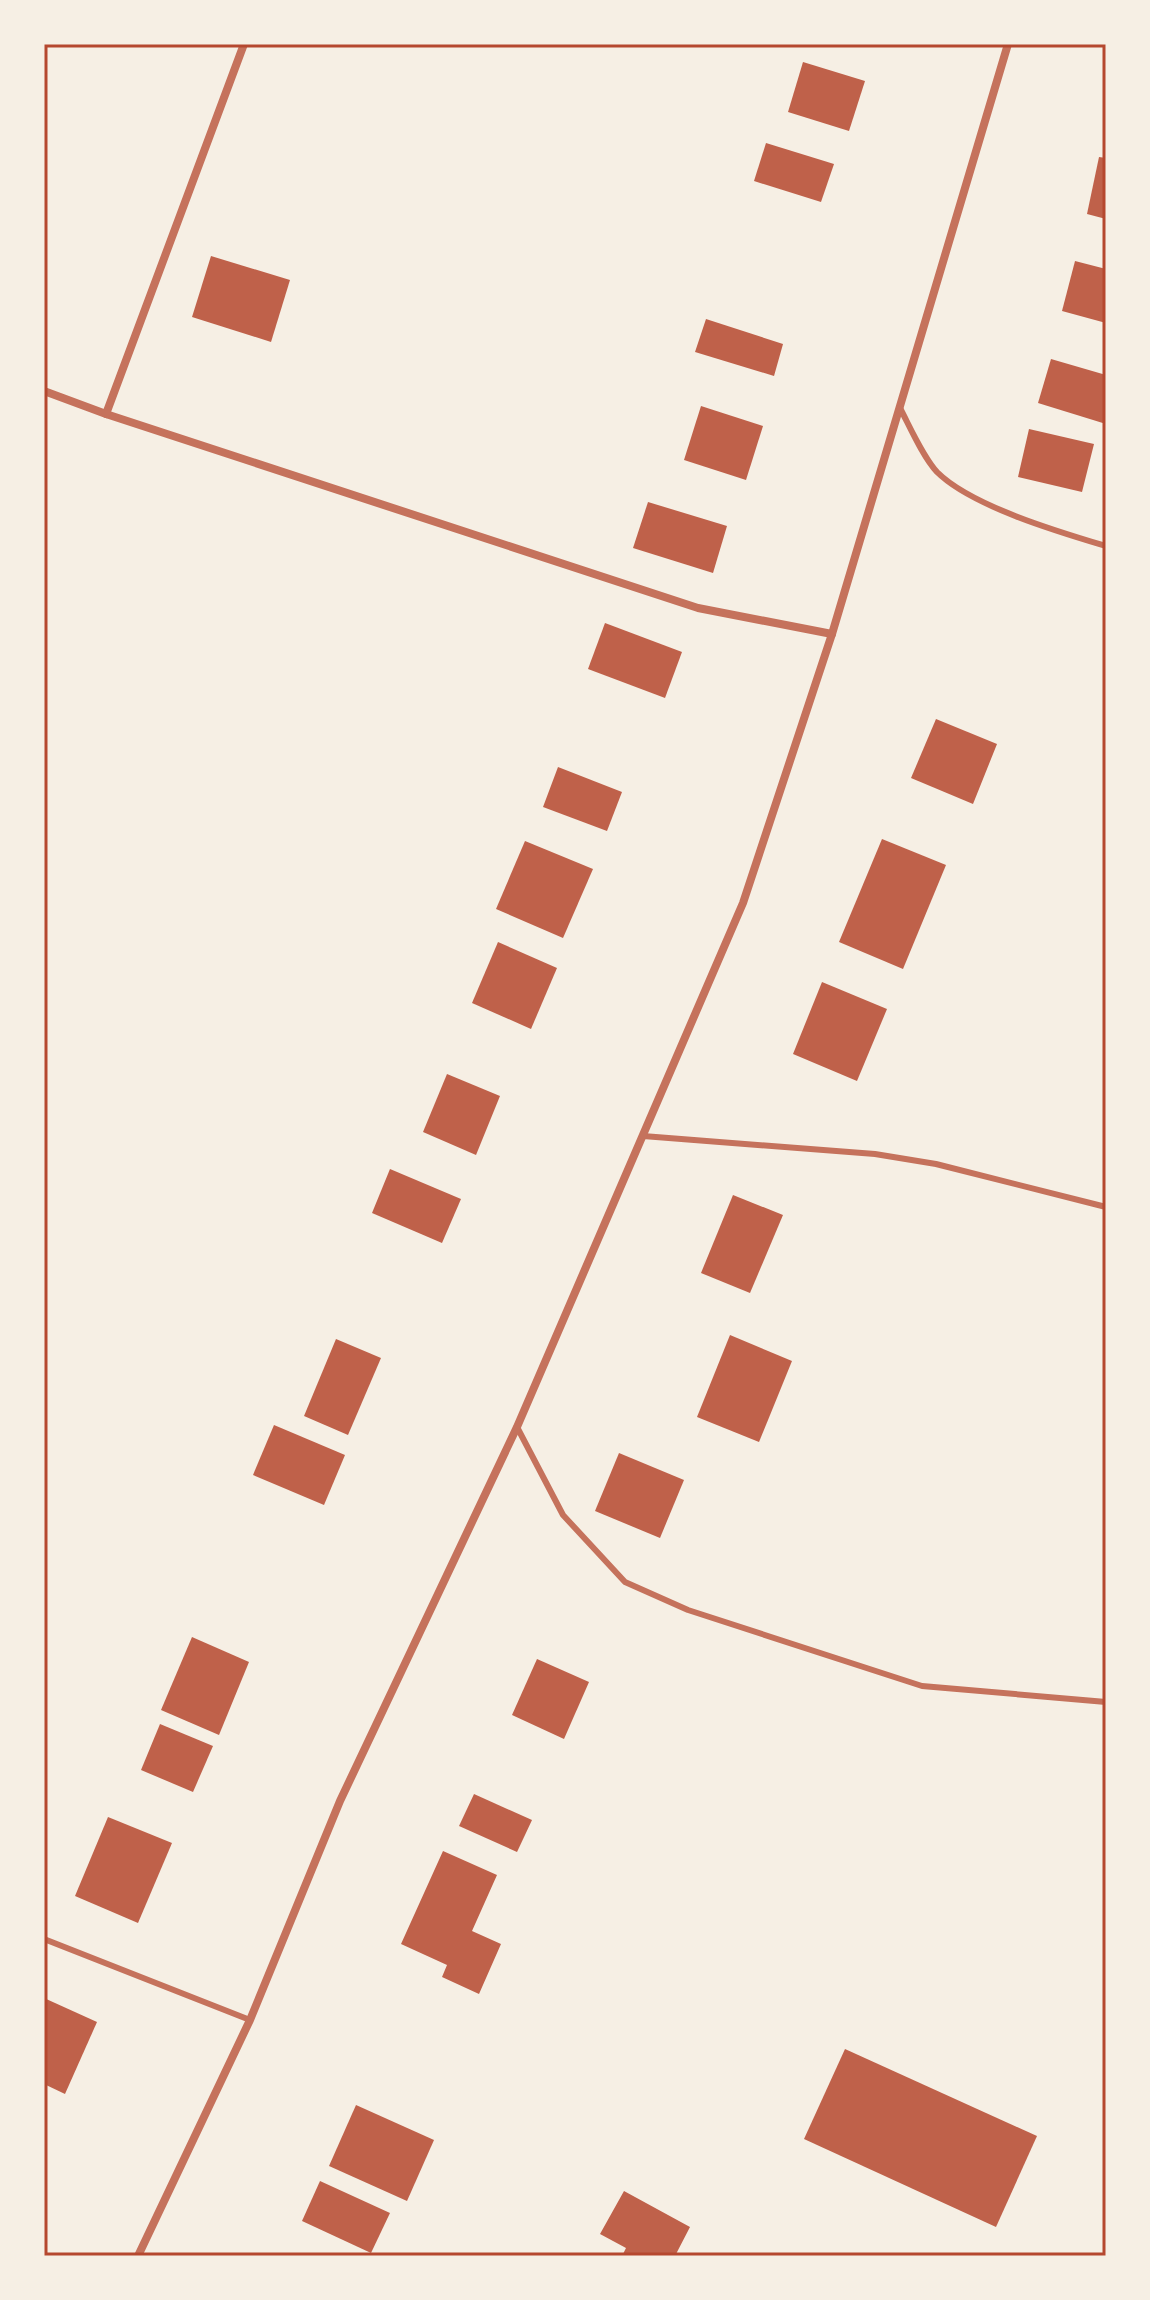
<svg xmlns="http://www.w3.org/2000/svg" width="1150" height="2300" viewBox="0 0 1150 2300" font-family="'Nunito Sans',sans-serif">
	<rect width="100%" height="100%" fill="#f6efe4"/>
	<g fill="#bf614a">
		<polygon points="803,62 865,81 849,131 788,112"/>
		<polygon points="766,143 834,164 821,202 754,181"/>
		<polygon points="1099,157 1106,158 1106,219 1087,214"/>
		<polygon points="211,256 290,280 271,342 192,317"/>
		<polygon points="1075,261 1106,269 1106,323 1062,311"/>
		<polygon points="706,319 783,344 774,376 695,352"/>
		<polygon points="1051,359 1106,375 1106,424 1038,403"/>
		<polygon points="701,406 763,426 746,480 684,460"/>
		<polygon points="1029,429 1094,444 1082,492 1018,477"/>
		<polygon points="648,502 727,526 713,573 633,548"/>
		<polygon points="605,623 682,652 665,698 588,669"/>
		<polygon points="936,719 997,744 973,804 911,778"/>
		<polygon points="558,767 622,792 607,831 543,807"/>
		<polygon points="882,839 946,865 903,969 839,942"/>
		<polygon points="525,841 593,869 563,938 496,909"/>
		<polygon points="498,942 557,968 531,1029 472,1003"/>
		<polygon points="822,982 887,1009 857,1081 793,1054"/>
		<polygon points="447,1074 500,1096 476,1155 423,1132"/>
		<polygon points="390,1169 461,1199 442,1243 372,1213"/>
		<polygon points="733,1195 783,1215 750,1293 701,1273"/>
		<polygon points="730,1335 792,1361 759,1442 697,1417"/>
		<polygon points="336,1339 381,1358 348,1435 304,1416"/>
		<polygon points="274,1425 345,1455 324,1505 253,1475"/>
		<polygon points="619,1453 684,1480 660,1538 595,1511"/>
		<polygon points="192,1637 249,1662 219,1735 161,1710"/>
		<polygon points="537,1659 589,1682 564,1739 512,1715"/>
		<polygon points="160,1724 213,1746 193,1792 141,1770"/>
		<polygon points="474,1794 532,1820 517,1852 459,1826"/>
		<polygon points="108,1817 172,1843 138,1923 75,1896"/>
		<polygon points="443,1851 497,1875 472,1931 501,1944 479,1994 442,1977 447,1965 401,1944"/>
		<polygon points="44,1998 97,2022 65,2094 44,2084"/>
		<polygon points="845,2049 1037,2136 996,2227 804,2139"/>
		<polygon points="356,2105 434,2140 407,2201 329,2166"/>
		<polygon points="320,2181 390,2213 371,2253 302,2221"/>
		<polygon points="624,2191 690,2227 675,2256 622,2256 626,2248 600,2234"/>
	</g>
	<g fill="none" stroke-linecap="round" stroke-linejoin="round">
		<g stroke="#c5725c" stroke-width="6">
			<path d="M900,408C910,427 923,457 937,472C971,506 1059,532 1106,546"/>
			<polyline points="643,1136 875,1154 936,1164 1106,1207"/>
			<polyline points="517,1427 563,1515 625,1582 688,1610 922,1686 1106,1702"/>
			<polyline points="44,1939 250,2020"/>
		</g>
		<g stroke="#c5725c" stroke-width="8">
			<polyline points="44,391 106,414 698,608 832,634"/>
			<polyline points="106,414 244,44"/>
			<polyline points="138,2256 250,2020 340,1801 517,1427 743,903 832,634 1008,44"/>
		</g>
	</g>
	<rect width="1150" height="2300" fill="none" stroke="#f6efe4" stroke-width="92"/>
	<rect x="46" y="46" width="1058" height="2208" fill="none" stroke="#b5482f" stroke-width="3"/>
</svg>
